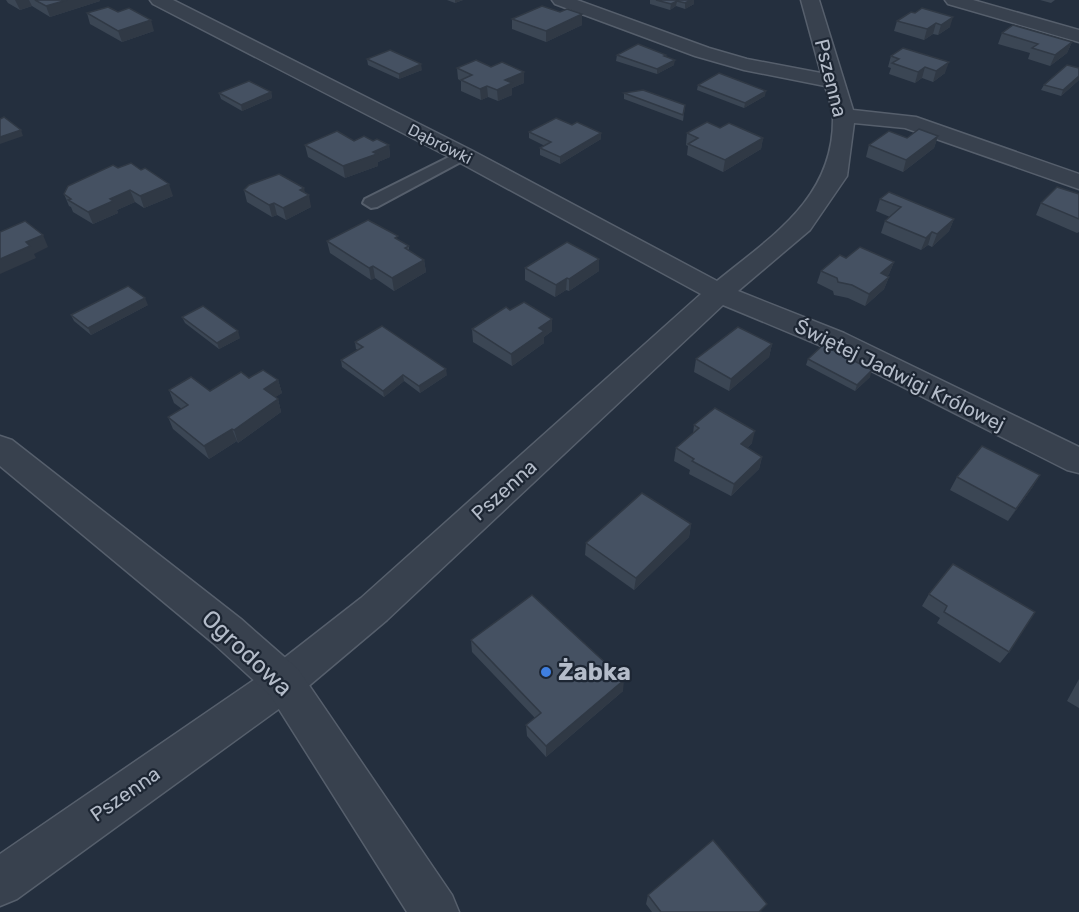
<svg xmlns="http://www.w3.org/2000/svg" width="1079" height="912" viewBox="0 0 1079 912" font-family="Rubik,sans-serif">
	<rect width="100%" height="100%" fill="#242f3e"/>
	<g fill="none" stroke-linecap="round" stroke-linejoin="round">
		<g stroke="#565f6c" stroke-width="4">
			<polygon id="service" points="463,150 468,152 471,155 468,158 377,207 371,208 363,203 365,199"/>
		</g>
		<g stroke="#565f6c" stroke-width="3">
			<g id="minor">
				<path d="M150,0H173L471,150L717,281C772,236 834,198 833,118C833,108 828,96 825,86L744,70L695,56L555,4L552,0H577L709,48L747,59L821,73L801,0H819L853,110L916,117L1079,174V189L905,128L854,123L847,176L810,230L738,291L844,333L1079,447V473L1067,470L824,347L723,305L387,620L298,695L17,899L0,906V854L270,669L361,598L701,294L455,160L153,4Z"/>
				<polygon points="945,0 973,0 1079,30 1079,42 948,4"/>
			</g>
		</g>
		<g stroke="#565f6c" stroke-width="3">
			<polygon id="tertiary" points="0,436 12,440 241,619 298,669 452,895 459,912 407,912 270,695 213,643 0,466"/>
		</g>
		<use href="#service" fill="#38414e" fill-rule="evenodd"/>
		<use href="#minor" fill="#38414e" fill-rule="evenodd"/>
		<use href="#tertiary" fill="#38414e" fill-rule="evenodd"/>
	</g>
	<g fill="#3b4654">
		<polygon points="6,0 100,0 100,1 50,17 32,6 20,10 8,3"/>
		<polygon points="447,0 463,0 455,3"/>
		<polygon points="650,0 694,0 694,4 685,9 676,6 670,10 650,4"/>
		<polygon points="1040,0 1055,0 1051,3"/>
		<polygon points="911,12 950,27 938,35 933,34 924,40 894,31 897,21"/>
		<polygon points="87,13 154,31 122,42 90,24"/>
		<polygon points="512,19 582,25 546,42 512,29"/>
		<polygon points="1002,33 1072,42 1067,53 1050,66 1028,59 1030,53 998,44"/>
		<polygon points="617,55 666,55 666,56 674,65 657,74 616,61"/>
		<polygon points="891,56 945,73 933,82 922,78 915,83 889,74 891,68 888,67"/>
		<polygon points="367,59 422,70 399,79 368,65"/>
		<polygon points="491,67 524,72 524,83 512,88 512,95 498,101 488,97 481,100 461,91 461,81 458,79 457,68"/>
		<polygon points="1079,80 1061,96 1041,90 1044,85"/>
		<polygon points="698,85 765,96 744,108 697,90"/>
		<polygon points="271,92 272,98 242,111 221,99 219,93"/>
		<polygon points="624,93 685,105 683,121 624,99"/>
		<polygon points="572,125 601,133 601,139 560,164 540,155 540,148 545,146 529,138 529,132"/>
		<polygon points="687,133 763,138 761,149 723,172 687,155 688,146 686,145"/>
		<polygon points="938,136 934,148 903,172 866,157 869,145"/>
		<polygon points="354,141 373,141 389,145 390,157 378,162 378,166 345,178 308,157 305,145"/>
		<polygon points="118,168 173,196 144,208 135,202 117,210 118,213 93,224 73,212 71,207 69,206 64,194"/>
		<polygon points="244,190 305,193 311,207 286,220 277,215 272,217 247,202"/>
		<polygon points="1079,194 1079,232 1077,233 1036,215 1041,203"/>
		<polygon points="880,199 954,219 949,231 932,247 928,245 921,250 881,233 885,221 890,217 876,211"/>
		<polygon points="398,240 409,246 409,251 424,260 426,272 394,291 375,278 371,280 330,253 327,241"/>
		<polygon points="846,258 894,262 889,274 887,276 889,277 884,289 865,306 848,298 834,295 833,291 817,283 821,271"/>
		<polygon points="525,268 599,271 569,291 566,290 555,297 525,280"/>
		<polygon points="148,305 91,335 74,321 71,315"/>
		<polygon points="510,310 552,319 552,331 544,337 544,343 512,366 473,342 472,329"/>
		<polygon points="182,317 240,338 219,349 185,323"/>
		<polygon points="355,342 447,375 420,393 404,381 384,397 342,367 341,360 358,350 356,349"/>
		<polygon points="772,344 769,357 729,391 694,372 696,359"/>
		<polygon points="808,359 870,377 855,391 806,365"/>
		<polygon points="249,378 278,380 282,393 275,397 278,399 281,412 238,443 237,441 209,459 173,429 168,417 182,409 174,403 169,390 210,391"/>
		<polygon points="694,425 752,443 747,448 762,457 759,469 731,496 689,474 690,470 674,461 676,448 693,434"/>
		<polygon points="1040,475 1032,488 1008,521 950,490 957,477"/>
		<polygon points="691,524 689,537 634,590 585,555 586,543"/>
		<polygon points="953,564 1009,652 1000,663 937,623 940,618 922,606 929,594"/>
		<polygon points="471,640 623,691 546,757 527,736 526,725 535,718 472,652"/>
		<polygon points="1079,679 1079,708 1067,701"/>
		<polygon points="648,895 763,912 652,912 646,904"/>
	</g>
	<g fill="#303945">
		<polygon points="15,0 29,0 32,6 20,10"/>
		<polygon points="67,0 100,0 100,1 50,17 46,6"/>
		<polygon points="455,0 463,0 455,3"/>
		<polygon points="691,0 694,0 694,4 685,9 685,3"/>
		<polygon points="677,1 676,6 670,10 671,4"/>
		<polygon points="582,14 582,25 546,42 546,31"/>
		<polygon points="953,17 950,27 938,35 941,25"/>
		<polygon points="151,20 154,31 122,42 118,31"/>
		<polygon points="936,23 933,34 924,40 927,29"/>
		<polygon points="1072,42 1067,53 1050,66 1055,55"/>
		<polygon points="675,60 674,65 657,74 657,69"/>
		<polygon points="949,62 945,73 933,82 936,71"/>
		<polygon points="421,64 422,70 399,79 399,74"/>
		<polygon points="925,67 922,78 915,83 918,72"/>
		<polygon points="524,72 524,83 512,88 512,95 498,101 497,90 505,80"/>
		<polygon points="1079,76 1079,80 1061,96 1063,90"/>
		<polygon points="487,86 488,97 481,100 480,89"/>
		<polygon points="766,91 765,96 744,108 745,103"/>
		<polygon points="271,92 272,98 242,111 241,105"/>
		<polygon points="21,130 23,136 0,144 0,137"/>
		<polygon points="601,133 601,139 560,164 560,157"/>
		<polygon points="938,136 934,148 903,172 906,160"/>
		<polygon points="763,138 761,149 723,172 725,160"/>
		<polygon points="389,145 390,157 378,162 378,166 345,178 343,166"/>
		<polygon points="169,184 173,196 144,208 140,196"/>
		<polygon points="304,188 306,197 309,195 311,207 286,220 283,208 300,190"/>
		<polygon points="130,190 135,202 117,210 118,213 93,224 88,212 110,199"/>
		<polygon points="274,203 277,215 272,217 269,205"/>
		<polygon points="954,219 949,231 932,247 937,234"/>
		<polygon points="932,232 928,245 921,250 926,238"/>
		<polygon points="43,235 48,247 34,254 36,258 0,274 0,259 26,242"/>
		<polygon points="599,259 599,271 569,291 569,279"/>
		<polygon points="424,260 426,272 394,291 392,278"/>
		<polygon points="894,262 889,274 877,285 881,273"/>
		<polygon points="373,266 375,278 371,280 369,268"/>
		<polygon points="889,277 884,289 865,306 869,294"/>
		<polygon points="567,278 566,290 555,297 556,285"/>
		<polygon points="145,298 148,305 91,335 88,328"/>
		<polygon points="552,319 552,331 544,337 544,343 512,366 511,354 539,328"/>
		<polygon points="238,331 240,338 219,349 217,343"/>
		<polygon points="772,344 769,357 729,391 731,379"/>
		<polygon points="446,369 447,375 420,393 419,386"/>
		<polygon points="872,370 870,377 855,391 857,385"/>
		<polygon points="403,375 404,381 384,397 383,391"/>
		<polygon points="278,380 282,393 268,402 264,389"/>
		<polygon points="278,399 281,412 238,443 234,430"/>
		<polygon points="232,429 237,441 209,459 204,446"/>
		<polygon points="755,431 752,443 738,457 741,444"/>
		<polygon points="762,457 759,469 731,496 734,484"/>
		<polygon points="1040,475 1032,488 1008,521 1016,509"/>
		<polygon points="691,524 689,537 634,590 636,578"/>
		<polygon points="624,680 623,691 546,757 546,746"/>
	</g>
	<g fill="#455162" stroke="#303945" stroke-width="1.5">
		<polygon points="35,0 67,0 46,6"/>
		<polygon points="656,0 691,0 685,3 677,1 671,4"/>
		<polygon points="542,6 560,12 567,9 582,14 546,31 512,19"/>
		<polygon points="108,7 118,12 129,8 151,20 118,31 87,13"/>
		<polygon points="922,8 953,17 941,25 936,23 927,29 897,21 911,12 915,13"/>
		<polygon points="1013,25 1072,42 1055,55 1032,48 1038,44 1002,33"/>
		<polygon points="638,44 666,55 664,56 675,60 657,69 617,55"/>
		<polygon points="903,48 949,62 936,71 925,67 918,72 892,63 899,59 891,56"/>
		<polygon points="390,50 421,64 399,74 367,59"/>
		<polygon points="476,60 491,67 502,62 524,72 505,80 512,83 497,90 487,86 480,89 461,80 472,75 457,68"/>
		<polygon points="1067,65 1079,68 1079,76 1063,90 1044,85"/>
		<polygon points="719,73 766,91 745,103 698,85"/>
		<polygon points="249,81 271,92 241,105 219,93"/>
		<polygon points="643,90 685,105 683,115 624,93"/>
		<polygon points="4,117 21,130 0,137 0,119"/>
		<polygon points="556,118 572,125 577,122 601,133 560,157 540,148 551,142 529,132"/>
		<polygon points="707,122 720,128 729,123 763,138 725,160 688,144 698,138 687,133"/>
		<polygon points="919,129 938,136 906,160 869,145 889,131 907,138"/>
		<polygon points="337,131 354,141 364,136 373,141 377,139 389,145 373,152 377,154 343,166 305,145"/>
		<polygon points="131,163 141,170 145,168 169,184 140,196 130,190 110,199 113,201 88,212 68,200 71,199 64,194 68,186 113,165 118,168"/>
		<polygon points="279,174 304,188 300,190 309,195 283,208 274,203 269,205 244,190 249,185"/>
		<polygon points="1057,187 1079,194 1079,219 1041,203"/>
		<polygon points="889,192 954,219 937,234 932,232 926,238 885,221 901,207 880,199"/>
		<polygon points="368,220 398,236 395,238 409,246 405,248 424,260 392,278 373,266 369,268 327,241"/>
		<polygon points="25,221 43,235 26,242 30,246 0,259 0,232"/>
		<polygon points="567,242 599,259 569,279 567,278 556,285 525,268"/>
		<polygon points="860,247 894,262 881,273 889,277 869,294 852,285 838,282 837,278 821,271 840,255 846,258"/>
		<polygon points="128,286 145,298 88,328 71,315"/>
		<polygon points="524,302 552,319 539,328 544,331 511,354 472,329 506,307 510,310"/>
		<polygon points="203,306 238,331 217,343 182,317"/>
		<polygon points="382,326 446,369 419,386 403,375 383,391 341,360 363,347 355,342"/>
		<polygon points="738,327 772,344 731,379 696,359"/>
		<polygon points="823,345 872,370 857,385 808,359"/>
		<polygon points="263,370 278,380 264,389 278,399 234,430 232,429 204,446 168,417 188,405 169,390 191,377 210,391 241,372 249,378"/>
		<polygon points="715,408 755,431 741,444 762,457 734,484 692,461 694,459 676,448 699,428 694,425"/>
		<polygon points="982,446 1040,475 1016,509 957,477"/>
		<polygon points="642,493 691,524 636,578 586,543"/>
		<polygon points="953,564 1035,612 1009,652 944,612 947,606 929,594"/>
		<polygon points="532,595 624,680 546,746 526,725 541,713 471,640"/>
		<polygon points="713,840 767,904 759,912 661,912 648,895"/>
	</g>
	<circle fill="#3f7fe0" stroke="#1d2633" stroke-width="2" cx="546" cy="672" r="6"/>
	<g text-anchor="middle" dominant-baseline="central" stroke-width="4.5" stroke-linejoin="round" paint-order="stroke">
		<g font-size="16" fill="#b4bcc9" stroke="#1d2633">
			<text transform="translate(440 144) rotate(27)">Dąbrówki</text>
		</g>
		<g font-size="20" fill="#b4bcc9" stroke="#1d2633">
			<text transform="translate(831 78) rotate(76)">Pszenna</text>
			<text transform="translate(900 375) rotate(26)">Świętej Jadwigi Królowej</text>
			<text transform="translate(504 490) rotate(-42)">Pszenna</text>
			<text transform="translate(125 794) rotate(-35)">Pszenna</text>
		</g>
		<g font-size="24" fill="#b4bcc9" stroke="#1d2633">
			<text transform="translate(247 653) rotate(43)">Ogrodowa</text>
		</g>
		<g font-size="24" font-weight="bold" fill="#b4bcc9" stroke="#1d2633" text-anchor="start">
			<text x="558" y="672">Żabka</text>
		</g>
	</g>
</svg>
